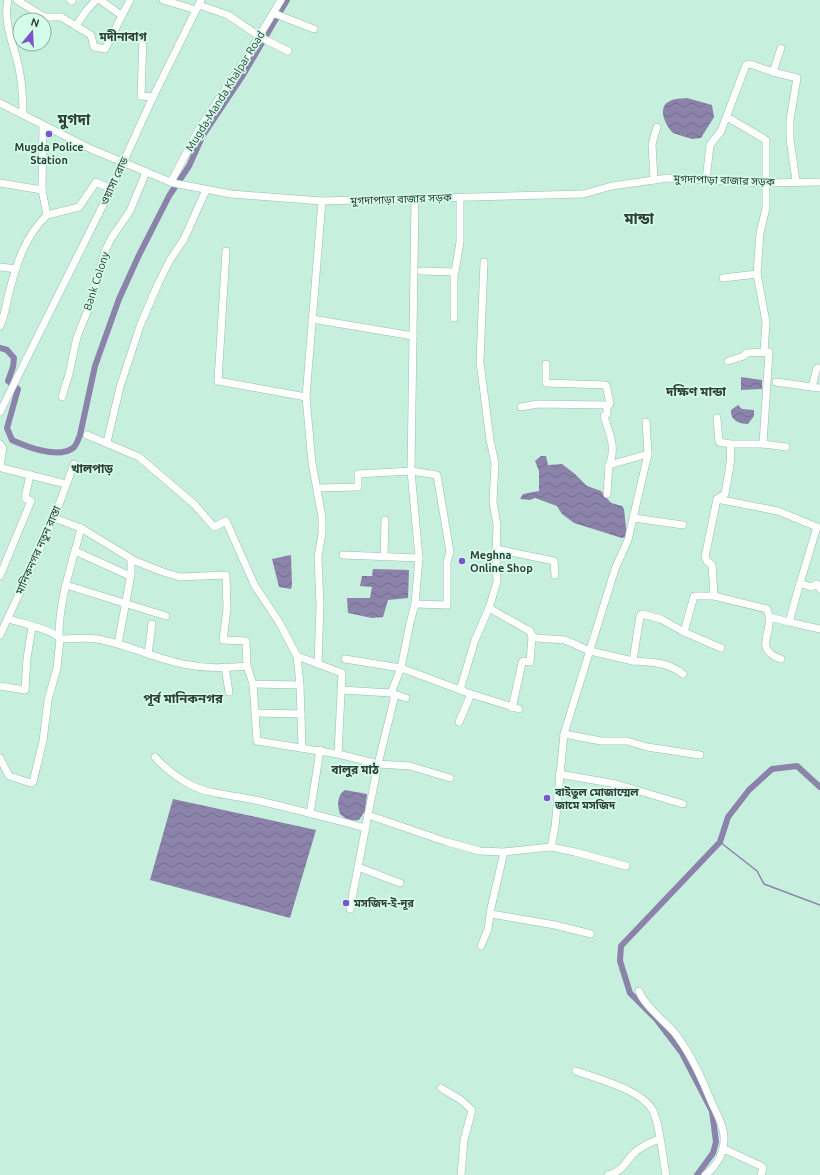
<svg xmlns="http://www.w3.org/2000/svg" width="820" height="1175" viewBox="0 0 820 1175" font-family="Ubuntu,'Noto Sans Bengali',sans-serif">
	<defs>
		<pattern id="water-waves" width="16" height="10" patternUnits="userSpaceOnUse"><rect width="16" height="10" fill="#8c83ab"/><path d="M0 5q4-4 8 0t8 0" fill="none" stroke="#736d8c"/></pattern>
	</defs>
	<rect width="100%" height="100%" fill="#c7efde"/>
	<g fill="url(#water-waves)">
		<path d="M687,98L712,105L714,117L701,138L692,139L673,133C666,126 656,107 670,101C675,98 681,99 687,98Z"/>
		<polygon points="741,377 762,380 762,389 741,390"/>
		<path d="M738,405L742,409L754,410V416L748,424C739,424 730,420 731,410Z"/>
		<polygon points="541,456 546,456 548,465 562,464 575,474 587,486 601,491 611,503 622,506 624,509 627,537 622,538 574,523 562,514 557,506 535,498 530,500 520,499 523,494 539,491 539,471 535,461"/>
		<polygon points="291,555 292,585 291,589 279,587 272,559"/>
		<polygon points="373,569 409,570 408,598 388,600 383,617 372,618 348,613 347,598 370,598 372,587 360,586 362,576 372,576"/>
		<path d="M345,790L367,794L365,811L359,820L349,821L340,814C337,805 337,795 345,790Z"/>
		<polygon points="173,799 316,830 290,918 150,880"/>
	</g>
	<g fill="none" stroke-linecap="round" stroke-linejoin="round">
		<polyline stroke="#8c83ab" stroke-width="1.5" points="720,842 757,871 764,884 820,905"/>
		<g stroke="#8c83ab" stroke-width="6">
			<path d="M0,348L7,350L14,358L13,367L8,381L18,389L7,428L12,440C27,447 58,459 73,448C77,445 78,439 80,435L95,366L119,299L139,255L169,196L189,166L203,135L243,75L287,0"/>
			<polyline points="697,1175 713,1153 716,1142 712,1111 682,1053 656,1019 630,993 620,961 621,946 720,842 728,817 749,790 772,769 797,766 820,787"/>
		</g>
		<g stroke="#98bead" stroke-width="8">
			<g id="minor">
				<path d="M8,0C3,22 13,43 18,64C22,81 23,97 23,114"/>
				<polyline points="17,0 44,17 61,17 91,35 94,47 105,49 130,0"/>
				<polyline points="70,0 72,1"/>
				<polyline points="100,0 121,15"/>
				<polyline points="163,0 196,10"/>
				<polyline points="199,5 228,15 262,38 288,51"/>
				<polyline points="273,13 314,29"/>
				<polyline points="76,26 86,11 96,0"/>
				<polyline points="143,37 141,96 153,97"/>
				<polyline points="773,72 797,78 790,120 790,139 796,181"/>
				<polyline points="0,103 91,149 173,183 231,194 322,201 583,194 612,186 668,178 766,183 820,182"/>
				<polyline points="727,117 766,140 766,208 760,233 757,274 766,322 764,352"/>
				<polyline points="43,125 42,190 47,215"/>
				<polyline points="654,180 652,144 657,127"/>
				<polyline points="706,180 710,145 721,131 746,65 750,64 773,72 781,48"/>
				<polyline points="171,182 199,129 246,58 281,0"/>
				<polyline points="0,183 42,190"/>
				<polyline points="226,251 218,381 306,397"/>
				<polyline points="484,262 480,362 490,440 495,463 493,502 497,525 496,554 497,582 489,608 526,629 530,631 532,636"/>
				<polyline points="0,267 16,269"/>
				<polyline points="421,271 455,272 460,242 460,197"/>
				<polyline points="723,278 757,274"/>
				<polyline points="454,318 454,272"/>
				<polyline points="312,319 413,336"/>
				<path d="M0,326C5,316 6,304 9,293C16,265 25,236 47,215L79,207L96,182L111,189"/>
				<polyline points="546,364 546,383 606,385 610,404 607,406"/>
				<polyline points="817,368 812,387 820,388"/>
				<polyline points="776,382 812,387"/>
				<polyline points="62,397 69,374 77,337 92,300 105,251 112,237 130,211 146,172"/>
				<path d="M521,407L538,404L607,405V414L604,416C609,433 617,447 609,465"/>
				<polyline points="0,412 111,189 153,97 201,0"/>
				<polyline points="717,418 719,442 730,444"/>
				<polyline points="646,422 648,454"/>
				<polyline points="87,435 139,457 195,505 214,527 226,521 255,586 279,622 297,656 342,673 338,754 378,764 368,815 447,842 480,851 504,852 551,847 555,827 564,734 615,569 628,540 648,454 609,465 607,494"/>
				<polyline points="107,442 120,387 140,326 158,284 170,260 184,239 206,190"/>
				<polyline points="0,444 3,448 0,466 2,468 66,484"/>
				<polyline points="763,444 786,447"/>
				<polyline points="317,488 358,487 358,474 411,471 437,475 450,552 447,562 447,605 415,604"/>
				<polyline points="717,499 778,511 817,527 800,583 811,587 817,584 820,589"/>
				<polyline points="54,518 81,528 135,561 163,572 180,577 226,575 227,609 223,640 246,641 247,666"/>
				<polyline points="634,518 683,525"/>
				<polyline points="496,549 554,561 555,575"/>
				<polyline points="75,551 130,576"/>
				<polyline points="343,555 419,558"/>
				<polyline points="384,557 385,520"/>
				<polyline points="0,576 31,501 25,498 30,475"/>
				<polyline points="800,583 789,622 820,629"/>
				<polyline points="66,585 166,616"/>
				<path d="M714,596L767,609C777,631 750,648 781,659"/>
				<polyline points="770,617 789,622"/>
				<path d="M9,619C20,623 55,630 60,639C72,639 86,637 97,639C127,644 153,658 183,664C206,669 223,668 247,666L253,684L300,685L297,656"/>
				<polyline points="684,632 721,648"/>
				<polyline points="0,635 54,518 74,464"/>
				<path d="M59,636C59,599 72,564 81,528"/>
				<polyline points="118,644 131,574 131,559"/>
				<polyline points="148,654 152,624"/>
				<polyline points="345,659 401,668 471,694 519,709"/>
				<path d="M633,661C651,662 668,662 683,674"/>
				<polyline points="318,664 320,605 318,557 322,533 322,517 312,463 306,397 322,201"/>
				<polyline points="225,667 229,692"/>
				<polyline points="253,684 257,741 338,754"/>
				<polyline points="300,685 302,747"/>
				<polyline points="0,686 25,690 27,658 32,627"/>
				<polyline points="342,690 391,693 406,698"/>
				<polyline points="460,690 475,640 489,608"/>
				<polyline points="391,693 401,668 410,623 415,604 419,558 411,471 415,199"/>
				<polyline points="395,695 378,764 410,766 450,778"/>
				<path d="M512,708L522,663L523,661L530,662L532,636L537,638L565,640L590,651L633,661L640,616L642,614L661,619L684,632L694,596H714L712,565L707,561L705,557L717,499L725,494C727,478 733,461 730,444H763L769,352L746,353L744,356L728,361"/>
				<polyline points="256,713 301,714"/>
				<polyline points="459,722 471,694"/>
				<polyline points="564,734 601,741 627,741 647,747 700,755"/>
				<path d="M155,757C165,768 177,778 191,785C209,794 230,795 250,799C289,807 327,818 366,828"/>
				<polyline points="0,758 9,776 31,783 33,782 43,741 48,700 57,668 60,639"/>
				<polyline points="559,774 616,784 683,804"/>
				<polyline points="310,814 320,750"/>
				<polyline points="551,847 575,852 626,866"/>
				<polyline points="358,867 400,883"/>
				<polyline points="350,909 368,815"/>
				<polyline points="491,914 555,925 591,934"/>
				<polyline points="481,946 488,929 491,908 504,852"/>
				<path d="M639,991C643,1004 664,1021 674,1032C689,1051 699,1072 708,1094C717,1117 732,1133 719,1159C715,1166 712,1170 705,1175"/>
				<path d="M576,1071C598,1079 639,1089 652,1109C659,1119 663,1160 666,1175"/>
				<polyline points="441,1088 461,1100 472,1110 464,1140 461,1175"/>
				<polyline points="724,1149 761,1166 763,1168 761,1175"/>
				<path d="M608,1175C624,1171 623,1164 634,1153C641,1146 650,1143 659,1139"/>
			</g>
		</g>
		<use href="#minor" stroke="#fff" stroke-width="7"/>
	</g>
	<g fill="#7c54cd" stroke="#d4fceb" stroke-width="1.5">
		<circle cx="49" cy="134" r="4"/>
		<circle cx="462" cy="561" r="4"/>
		<circle cx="547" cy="798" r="4"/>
		<circle cx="346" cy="903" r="4"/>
	</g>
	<g text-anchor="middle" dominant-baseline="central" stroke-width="3.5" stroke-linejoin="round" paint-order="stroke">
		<g font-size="11" fill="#2f3f38" stroke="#d4fceb">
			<text transform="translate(225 91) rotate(-58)">Mugda-Manda Khalpar Road</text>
			<text transform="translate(724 180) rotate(2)">মুগদাপাড়া বাজার সড়ক</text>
			<text transform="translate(114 181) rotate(-65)">ওয়াসা রোড</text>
			<text transform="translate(401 199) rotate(-2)">মুগদাপাড়া বাজার সড়ক</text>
			<text transform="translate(96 281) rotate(-72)">Bank Colony</text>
			<text transform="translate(38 550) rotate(-66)">মানিকনগর নতুন রাস্তা</text>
		</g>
		<g font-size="11" font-weight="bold" fill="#2f3f38" stroke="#d4fceb" text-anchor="start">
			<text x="49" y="147" text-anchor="middle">Mugda Police<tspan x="49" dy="13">Station</tspan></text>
			<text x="470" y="555">Meghna<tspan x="470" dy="13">Online Shop</tspan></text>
			<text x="555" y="792">বাইতুল মোজাম্মেল<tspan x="555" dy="13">জামে মসজিদ</tspan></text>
			<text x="354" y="903">মসজিদ-ই-নূর</text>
		</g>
		<g font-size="12" font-weight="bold" fill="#2f3f38" stroke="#d4fceb">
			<text x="123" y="36">মদীনাবাগ</text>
			<text x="92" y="468">খালপাড়</text>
			<text x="355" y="769">বালুর মাঠ</text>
		</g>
		<g font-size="13" font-weight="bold" fill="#2f3f38" stroke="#d4fceb">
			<text x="696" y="391">দক্ষিণ মান্ডা</text>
			<text x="183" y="698">পূর্ব মানিকনগর</text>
		</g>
		<g font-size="15" font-weight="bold" fill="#2f3f38" stroke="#d4fceb">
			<text x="74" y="119">মুগদা</text>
			<text x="639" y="218">মান্ডা</text>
		</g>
	</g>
	<g transform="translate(32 32) rotate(18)"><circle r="19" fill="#d4fceb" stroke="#92b0a3"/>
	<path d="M0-3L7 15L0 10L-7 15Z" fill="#7c54cd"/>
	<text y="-6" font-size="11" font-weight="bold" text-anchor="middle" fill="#2f3f38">N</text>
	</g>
</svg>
